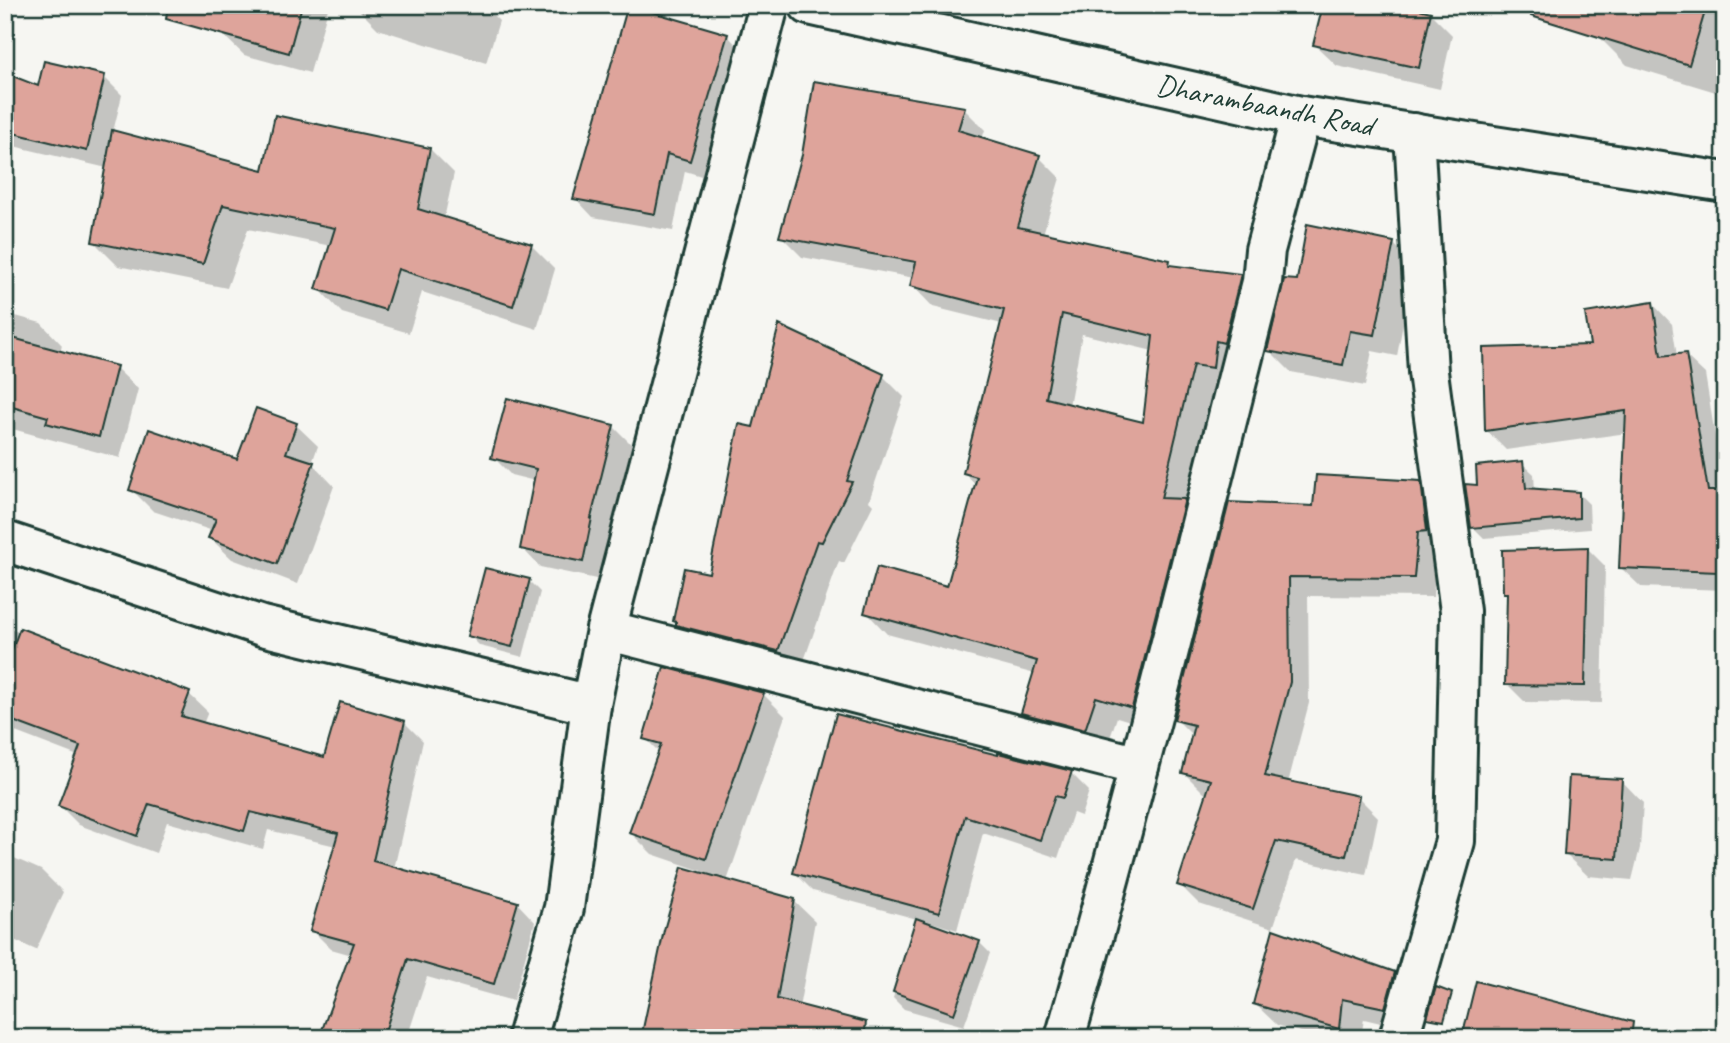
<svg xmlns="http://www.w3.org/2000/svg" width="1730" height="1043" viewBox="0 0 1730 1043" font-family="Caveat,sans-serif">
	<rect width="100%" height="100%" fill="#f6f6f2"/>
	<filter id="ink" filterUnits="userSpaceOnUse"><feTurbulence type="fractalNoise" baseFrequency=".0143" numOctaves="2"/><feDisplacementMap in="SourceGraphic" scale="14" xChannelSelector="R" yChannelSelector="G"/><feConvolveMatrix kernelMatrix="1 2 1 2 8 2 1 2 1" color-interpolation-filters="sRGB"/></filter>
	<g filter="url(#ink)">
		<g fill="#0003" fill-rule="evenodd">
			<polygon points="230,5 329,5 310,73 244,55 222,34"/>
			<polygon points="357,5 483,5 499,21 486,63 378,29 357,8"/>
			<polygon points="1606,5 1725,5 1725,73 1719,93 1627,65 1597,35"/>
			<polygon points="1430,13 1452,35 1440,89 1337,66 1315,45"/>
			<polygon points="727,35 745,54 708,178 685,171 673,231 593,217 575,198"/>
			<polygon points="5,75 39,89 104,77 122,95 113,132 264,172 430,149 454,173 444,219 531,245 555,269 537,329 422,292 409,333 342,313 318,288 331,246 248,229 227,288 118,266 94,242 107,168 5,144"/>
			<path d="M964,109L985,130L982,139L1039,157L1060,178L1043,234L1169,262L1175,268L1240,275L1261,296L1234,388L1214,385L1186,502L1205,522L1153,728L1117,717L1106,750L1044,734L1023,713L1035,674L887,634L866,612L948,588L976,485L965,473L1002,324L933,307L912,285L914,278L802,257L781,236ZM1082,334L1153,351L1145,424L1069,406Z"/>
			<polygon points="1393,243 1414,265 1397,356 1372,351 1365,386 1291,372 1269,350 1299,282"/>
			<polygon points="1653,304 1672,324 1677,356 1685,355 1705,374 1725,497 1725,590 1641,587 1621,568 1627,433 1506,450 1486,430 1592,347"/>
			<polygon points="5,313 41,323 62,345 60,353 116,368 138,389 120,458 5,427"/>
			<polygon points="883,376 904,397 869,501 873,505 844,563 839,561 800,672 699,646 678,625 710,575 754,429"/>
			<polygon points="257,410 296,425 318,446 312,463 334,486 298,584 232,559 210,538 213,531 153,511 131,489 238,461"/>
			<polygon points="613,426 632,445 608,537 601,580 540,567 522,548 535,481 511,475 493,457"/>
			<polygon points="1522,463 1534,474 1535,491 1578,493 1589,504 1590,529 1484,538 1473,527 1479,487"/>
			<polygon points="1420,483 1440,503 1433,597 1308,596 1309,703 1288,783 1358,797 1378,817 1366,875 1296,860 1273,928 1199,904 1179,884 1208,794 1204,793 1184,773 1193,736 1176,719 1315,508"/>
			<polygon points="1587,548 1605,566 1602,703 1525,702 1507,684 1509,596 1505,592"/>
			<polygon points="529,581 540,592 523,657 480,646 469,635"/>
			<polygon points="5,627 189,694 208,712 203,724 326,759 405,723 423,741 394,869 517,903 535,922 513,1001 427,977 407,1038 321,1038 352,955 331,949 312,930 336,846 268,830 263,849 167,822 156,853 79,825 60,806 78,756 5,728"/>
			<polygon points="763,694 785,716 727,881 794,901 815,921 799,1008 643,1038 702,871 652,854 631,833 660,753 645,738"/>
			<polygon points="1071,773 1089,791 1081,816 1073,813 1058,858 983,833 957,930 934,923 933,926 979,942 990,953 964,1026 904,1009 893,998 917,919 813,891 795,873"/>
			<polygon points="1622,781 1643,803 1640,848 1632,880 1588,876 1566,855"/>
			<polygon points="5,854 41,870 63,892 36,950 5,936"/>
			<polygon points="1394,974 1416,996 1406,1029 1364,1019 1361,1038 1321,1038 1277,1025 1255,1004"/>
		</g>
		<g fill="#dea49b" stroke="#1f3d34" stroke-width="2" fill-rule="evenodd">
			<polygon points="168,5 302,5 289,53 166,19"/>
			<polygon points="628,5 728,34 690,161 667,154 655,214 573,199"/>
			<polygon points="1323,5 1402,5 1431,12 1419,68 1313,45"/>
			<polygon points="1533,5 1707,5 1689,65 1531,16"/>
			<polygon points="44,61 105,75 87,151 5,131 5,73 38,86"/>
			<path d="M814,81L965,107L958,130L1040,155L1018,227L1170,260L1169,265L1241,274L1224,343L1216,341L1213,368L1193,365L1161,498L1185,499L1132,708L1096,697L1085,730L1021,713L1037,661L864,613L877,567L947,586L977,477L963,473L1004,310L910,286L916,262L779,237L802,155ZM1062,314L1153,336L1143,422L1046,398Z"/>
			<polygon points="275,115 430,148 418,209 532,244 513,306 398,269 385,310 316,289 335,228 223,205 203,264 92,242 112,130 263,170"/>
			<polygon points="1307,224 1394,242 1375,335 1350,331 1343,365 1267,351 1284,279 1297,280"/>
			<polygon points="1653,302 1661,356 1686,353 1708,491 1721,491 1718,572 1619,568 1626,411 1485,431 1483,348 1590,345 1585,313"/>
			<polygon points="779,325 884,374 847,481 852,482 822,542 817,541 778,651 676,625 676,622 673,621 684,568 709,573 739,424 753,427"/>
			<polygon points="5,336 117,366 99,437 46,423 48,417 5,405"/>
			<polygon points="507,398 614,425 591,518 592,518 583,562 520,549 536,469 491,458"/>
			<polygon points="256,408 297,423 286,453 314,462 277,564 208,538 216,519 129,490 149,429 237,459"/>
			<polygon points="1523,461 1526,488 1579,492 1579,518 1471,528 1465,484 1477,485 1476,466"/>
			<polygon points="1316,475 1421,481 1427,531 1418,532 1414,578 1289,577 1290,682 1265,776 1359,796 1346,856 1276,841 1253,909 1177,885 1211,780 1182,773 1194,725 1174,720 1229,502 1313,506"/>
			<polygon points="1588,547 1585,686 1505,685 1507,593 1503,593 1502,550"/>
			<polygon points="485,568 530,579 512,647 467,636"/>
			<polygon points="20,628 190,692 181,716 324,757 340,702 405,721 373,861 518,902 494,984 408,959 383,1038 319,1038 354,943 310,931 338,833 250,812 244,831 149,804 137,836 58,806 80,746 5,718 5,668"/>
			<polygon points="664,667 764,693 706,859 629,833 661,744 643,739"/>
			<polygon points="836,714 998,755 998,753 1072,771 1063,798 1055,796 1040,840 965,816 939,913 793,873"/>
			<polygon points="1569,776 1622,779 1617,859 1564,855"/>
			<polygon points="682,867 795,899 777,999 866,1022 864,1038 641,1038 664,930"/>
			<polygon points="916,918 980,941 954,1014 893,992"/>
			<polygon points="1273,929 1395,972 1385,1008 1342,999 1339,1029 1253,1004"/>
			<polygon points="1476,981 1633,1022 1631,1038 1462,1038"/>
			<polygon points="1436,987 1452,993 1444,1021 1427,1018"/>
		</g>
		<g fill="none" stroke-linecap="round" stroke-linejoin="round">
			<g stroke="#1f3d34" stroke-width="44">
				<g id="minor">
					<polyline points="5,541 262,626 591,705"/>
					<polyline points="606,630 1139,766"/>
					<polyline points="1400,1034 1455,841 1460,611 1428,372 1414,133"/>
					<polyline points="527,1038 564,908 591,705 606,630 769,5"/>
					<path d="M1065,1038C1137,787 1198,534 1262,282L1265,250L1301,116"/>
				</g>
			</g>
			<g stroke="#1f3d34" stroke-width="44">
				<polyline id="major" points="809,5 1301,116 1725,182"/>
			</g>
			<use href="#minor" stroke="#f6f6f2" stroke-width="38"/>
			<use href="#major" stroke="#f6f6f2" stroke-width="38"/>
		</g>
	</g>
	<g text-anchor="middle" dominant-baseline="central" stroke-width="7" stroke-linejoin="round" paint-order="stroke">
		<g font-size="30" fill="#1f3d34" stroke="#f6f6f2">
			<text transform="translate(1265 105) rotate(11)">Dharambaandh Road</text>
		</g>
	</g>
	<rect width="1730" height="1043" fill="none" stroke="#f6f6f2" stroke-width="28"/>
	<rect x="14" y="14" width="1702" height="1015" fill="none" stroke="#1f3d34" stroke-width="2.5" filter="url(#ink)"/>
</svg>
